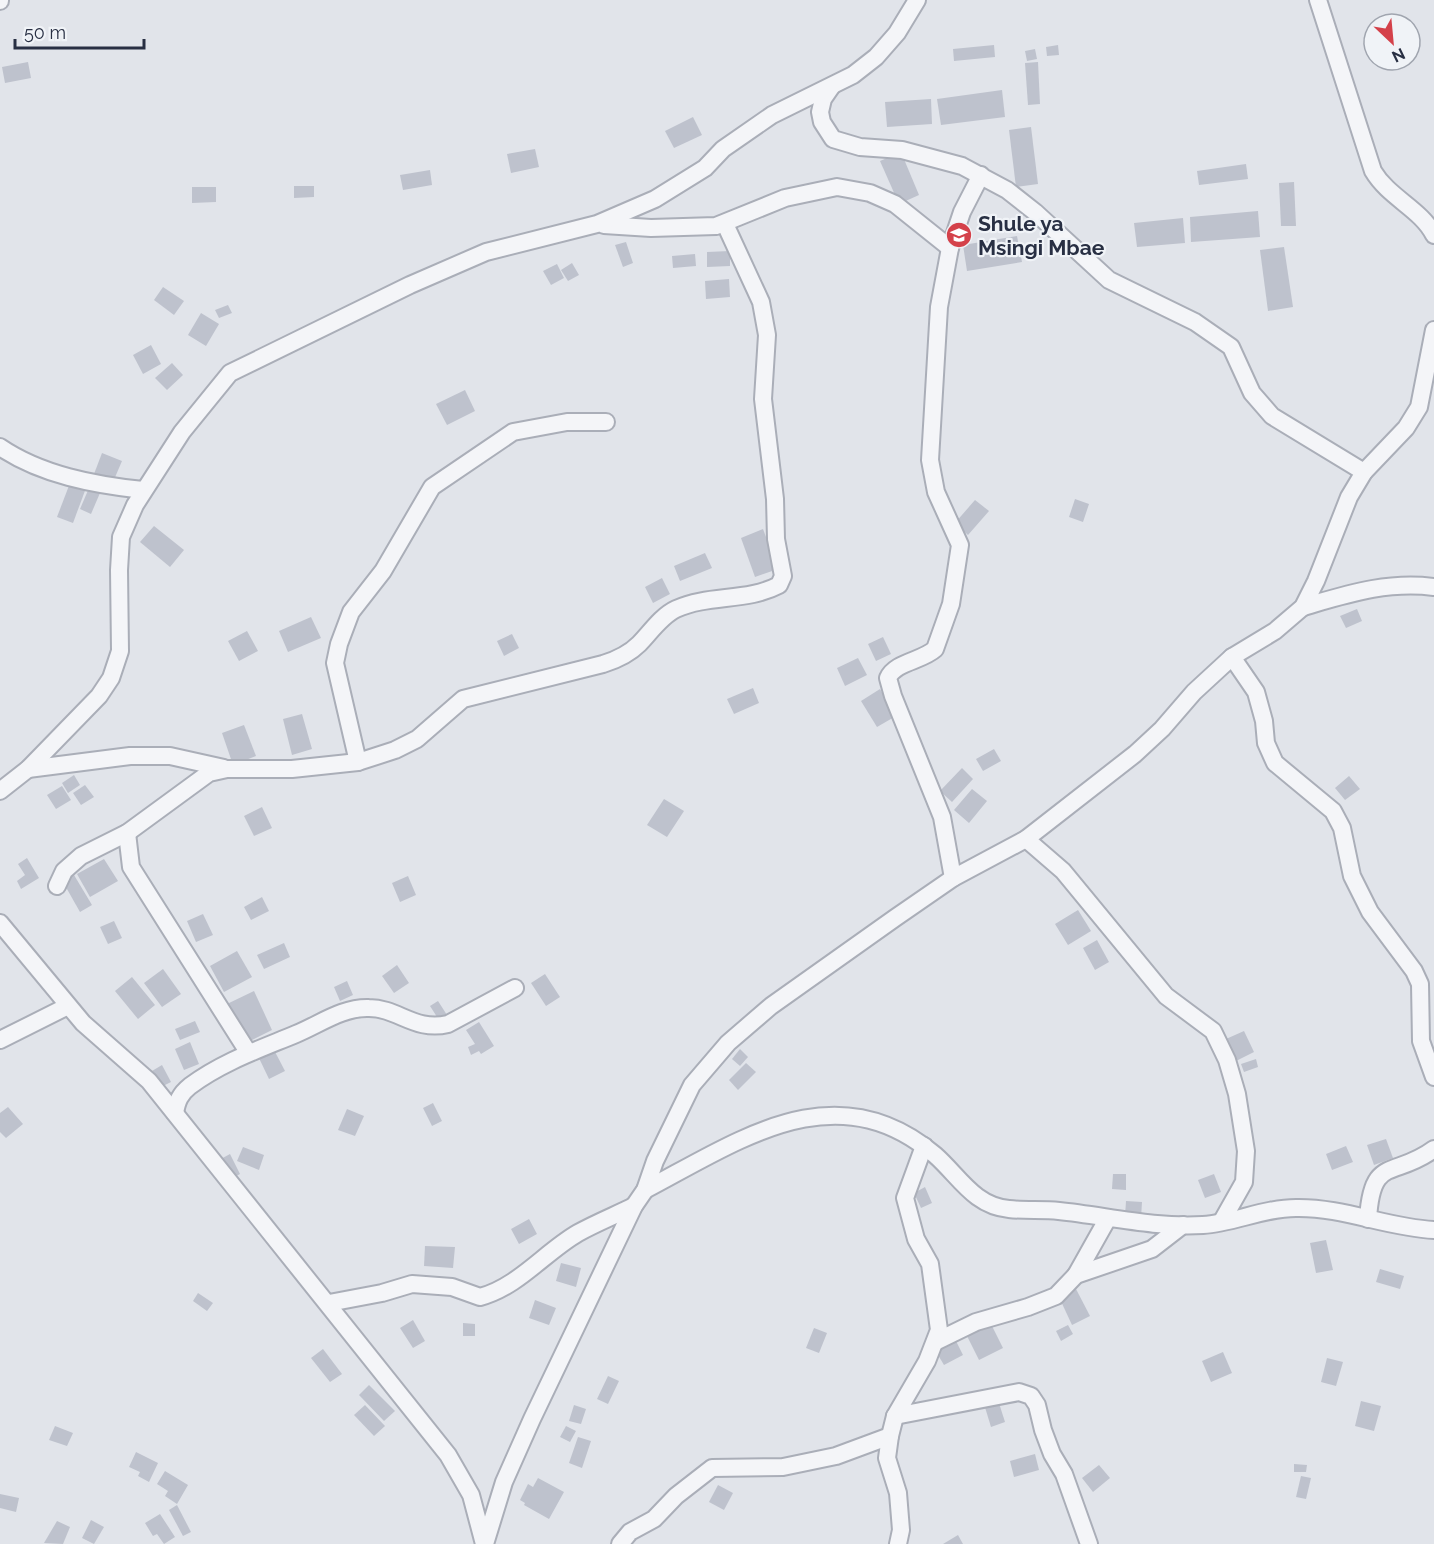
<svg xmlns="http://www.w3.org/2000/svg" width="1434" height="1544" viewBox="0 0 1434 1544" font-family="Raleway,sans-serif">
	<rect width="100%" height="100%" fill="#e1e4ea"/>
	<g fill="#bec2cd">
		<polygon points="994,45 995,57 954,61 953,49"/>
		<polygon points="1058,45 1059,55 1047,56 1046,47"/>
		<polygon points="1035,49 1037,59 1027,61 1025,51"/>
		<polygon points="28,62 31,78 5,83 2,67"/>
		<polygon points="1038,62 1040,104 1028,105 1025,63"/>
		<polygon points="1002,90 1005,117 941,125 937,99"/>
		<polygon points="931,99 932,124 887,127 885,102"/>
		<polygon points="693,117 702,135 674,148 665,131"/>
		<polygon points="1031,127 1038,184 1016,187 1009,130"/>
		<polygon points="535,149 539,167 511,173 507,154"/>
		<polygon points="901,152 919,195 899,204 880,161"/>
		<polygon points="1246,164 1248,179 1199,185 1197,171"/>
		<polygon points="430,170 432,185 403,190 400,175"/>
		<polygon points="1294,182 1296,226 1281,226 1279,183"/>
		<polygon points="294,186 314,186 314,197 294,198"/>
		<polygon points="192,187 216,187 216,202 192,203"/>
		<polygon points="1258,211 1260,237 1191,242 1190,217"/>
		<polygon points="1183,218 1185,243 1137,247 1134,223"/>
		<polygon points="1017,236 1022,262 967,271 963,245"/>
		<polygon points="626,242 633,263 623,267 615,245"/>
		<polygon points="1284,247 1293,307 1268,311 1260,250"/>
		<polygon points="730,251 730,266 707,267 707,252"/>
		<polygon points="695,254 696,266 673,268 672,256"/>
		<polygon points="572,263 579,275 568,281 561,270"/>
		<polygon points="557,264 564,278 551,285 543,271"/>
		<polygon points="729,279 730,297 706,299 705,281"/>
		<polygon points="163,287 184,301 174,315 154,300"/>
		<polygon points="228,305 232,313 219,318 215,310"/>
		<polygon points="201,313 219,324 206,346 188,335"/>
		<polygon points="151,345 161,364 143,374 133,355"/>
		<polygon points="172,363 183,375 167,390 155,378"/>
		<polygon points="465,390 475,411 447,425 436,404"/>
		<polygon points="102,453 122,461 113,482 94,474"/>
		<polygon points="70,483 86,488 73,523 57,517"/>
		<polygon points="89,488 100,493 91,514 80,509"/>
		<polygon points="1075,499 1089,504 1083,522 1069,517"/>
		<polygon points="975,500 989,511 968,535 955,523"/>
		<polygon points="154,526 184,550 170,567 140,542"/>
		<polygon points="763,529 778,569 755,577 741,538"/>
		<polygon points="705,553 712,568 680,581 674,566"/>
		<polygon points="662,578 670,594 653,603 645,587"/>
		<polygon points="1357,609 1362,621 1346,628 1340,616"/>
		<polygon points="311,617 321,638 288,652 279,631"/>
		<polygon points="247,631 258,651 239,661 228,641"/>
		<polygon points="512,634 519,648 504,656 497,641"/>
		<polygon points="883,637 891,654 876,661 868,644"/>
		<polygon points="858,658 867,675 845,686 837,668"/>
		<polygon points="753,688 759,703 734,714 727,699"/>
		<polygon points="880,689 896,716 877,727 861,701"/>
		<polygon points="302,714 312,749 292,755 283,719"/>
		<polygon points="244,725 256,756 233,765 222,733"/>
		<polygon points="994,749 1001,761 983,771 976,759"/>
		<polygon points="962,768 973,779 952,802 940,791"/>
		<polygon points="74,775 80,785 68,793 62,783"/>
		<polygon points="1349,776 1360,789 1345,800 1335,788"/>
		<polygon points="85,785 94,797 81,805 73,793"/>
		<polygon points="62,786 71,800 56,809 47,795"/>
		<polygon points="972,789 987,801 969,823 954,810"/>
		<polygon points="664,799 684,811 667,837 647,825"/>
		<polygon points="262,807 272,828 254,836 244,816"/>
		<polygon points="27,858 39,878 21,889 17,881 25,875 18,864"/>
		<polygon points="104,859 118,881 90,897 77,874"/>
		<polygon points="74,875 92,905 80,912 63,882"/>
		<polygon points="408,876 416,895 400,902 392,883"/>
		<polygon points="262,897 269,911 251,920 244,907"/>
		<polygon points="1078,910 1091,931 1068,945 1055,924"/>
		<polygon points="203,914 213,935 196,942 187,921"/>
		<polygon points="114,921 122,938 108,944 100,927"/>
		<polygon points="1097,940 1109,962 1095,970 1083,948"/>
		<polygon points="284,943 290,957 264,969 257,955"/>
		<polygon points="237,951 252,977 224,992 210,966"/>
		<polygon points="397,965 409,983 394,993 382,976"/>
		<polygon points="163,969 181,994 162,1007 144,983"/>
		<polygon points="545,974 560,997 546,1006 531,983"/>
		<polygon points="132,977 155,1005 138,1019 115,991"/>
		<polygon points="347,981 353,995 340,1001 334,987"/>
		<polygon points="254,991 272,1030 246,1043 227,1004"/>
		<polygon points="438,1001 447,1015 439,1020 430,1006"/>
		<polygon points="195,1021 200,1032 180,1040 175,1029"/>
		<polygon points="479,1022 494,1046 481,1054 479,1051 471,1055 468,1047 475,1044 466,1030"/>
		<polygon points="1244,1031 1254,1052 1236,1061 1226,1039"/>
		<polygon points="190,1042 199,1064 184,1070 175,1049"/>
		<polygon points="273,1048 285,1071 269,1079 258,1056"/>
		<polygon points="740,1049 748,1057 740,1066 732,1059"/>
		<polygon points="1256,1059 1258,1067 1244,1072 1241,1064"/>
		<polygon points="746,1063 756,1072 738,1090 729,1080"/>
		<polygon points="162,1065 171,1082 161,1087 152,1071"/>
		<polygon points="433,1103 442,1121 432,1126 423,1108"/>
		<polygon points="8,1107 23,1124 6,1138 0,1132 0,1113"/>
		<polygon points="347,1109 364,1116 355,1136 338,1130"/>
		<polygon points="1386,1139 1393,1158 1374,1165 1367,1145"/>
		<polygon points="1346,1146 1353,1162 1332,1170 1326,1154"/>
		<polygon points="243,1147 264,1155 259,1170 237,1161"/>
		<polygon points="230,1154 240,1174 229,1180 219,1160"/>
		<polygon points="1113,1174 1126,1174 1126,1190 1112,1189"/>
		<polygon points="1214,1174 1221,1192 1205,1198 1198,1180"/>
		<polygon points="925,1187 932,1203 921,1208 914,1193"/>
		<polygon points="1126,1201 1142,1202 1141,1218 1125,1216"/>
		<polygon points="529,1219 537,1234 519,1244 511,1229"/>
		<polygon points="1326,1240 1333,1270 1316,1273 1310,1243"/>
		<polygon points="425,1246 455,1247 453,1268 424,1266"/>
		<polygon points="561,1263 581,1268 576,1287 556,1281"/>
		<polygon points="1380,1269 1404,1276 1400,1289 1376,1282"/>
		<polygon points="1076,1289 1090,1316 1072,1325 1059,1297"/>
		<polygon points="198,1293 213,1303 207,1311 193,1301"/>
		<polygon points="535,1300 556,1308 549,1325 529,1318"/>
		<polygon points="413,1320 425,1341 413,1348 400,1328"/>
		<polygon points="990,1322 1003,1348 979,1360 966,1334"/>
		<polygon points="463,1323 475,1324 475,1336 463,1336"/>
		<polygon points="1068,1325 1073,1334 1061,1341 1056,1331"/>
		<polygon points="814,1328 827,1333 819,1353 806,1348"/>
		<polygon points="955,1339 963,1355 944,1365 935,1350"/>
		<polygon points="323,1349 342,1374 330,1382 311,1358"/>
		<polygon points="1223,1352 1232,1373 1211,1382 1202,1361"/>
		<polygon points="1327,1358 1343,1362 1336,1386 1321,1382"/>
		<polygon points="608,1376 619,1381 608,1404 597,1399"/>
		<polygon points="369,1385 395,1411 384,1421 359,1395"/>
		<polygon points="998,1400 1005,1422 991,1427 984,1404"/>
		<polygon points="1361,1401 1381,1406 1374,1431 1355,1426"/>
		<polygon points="365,1405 385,1426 374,1436 354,1415"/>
		<polygon points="574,1405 586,1409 581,1424 569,1421"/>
		<polygon points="55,1426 73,1433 67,1446 49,1440"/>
		<polygon points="566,1426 576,1431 570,1442 560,1437"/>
		<polygon points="578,1437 591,1441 582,1468 569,1463"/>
		<polygon points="136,1452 158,1463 149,1482 138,1476 140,1472 129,1467"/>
		<polygon points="1035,1454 1039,1470 1014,1477 1010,1461"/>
		<polygon points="1294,1464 1307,1465 1306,1472 1294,1472"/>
		<polygon points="1099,1465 1110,1478 1093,1492 1082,1478"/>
		<polygon points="165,1471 188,1485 177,1504 165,1496 168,1491 157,1484"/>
		<polygon points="1301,1476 1311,1478 1306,1499 1296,1497"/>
		<polygon points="538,1478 564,1492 549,1519 524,1505 525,1503 520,1500 528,1484 533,1487"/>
		<polygon points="718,1485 733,1493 724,1510 709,1502"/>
		<polygon points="0,1494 19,1498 16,1512 0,1508"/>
		<polygon points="177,1505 191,1532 183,1536 169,1510"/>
		<polygon points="160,1514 175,1537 164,1544 157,1534 153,1536 145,1523"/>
		<polygon points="91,1520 104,1527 94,1544 82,1538"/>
		<polygon points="57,1521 70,1527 63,1544 44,1543"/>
		<polygon points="958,1535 963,1544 943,1544"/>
	</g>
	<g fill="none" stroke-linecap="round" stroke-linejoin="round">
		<g stroke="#aaaeb8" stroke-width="20">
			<g id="minor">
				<path d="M1318,0L1373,171C1389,198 1421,209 1434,235"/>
				<polyline points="0,1 0,0"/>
				<polyline points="832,86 823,99 820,112 822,122 833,139 860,147 902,150 962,166 1007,190 1035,212 1109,280 1195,322 1231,347 1252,393 1272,416 1364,472"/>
				<polyline points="604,225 651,228 716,226 785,198 837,187 870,193 895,204 950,248"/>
				<path d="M0,447C41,475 95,485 143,490"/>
				<path d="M1303,607C1348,594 1387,581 1434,587"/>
				<polyline points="1232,657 1256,692 1264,721 1266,743 1275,763 1333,811 1342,828 1352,876 1370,912 1414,971 1420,984 1421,1041 1434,1077"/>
				<polyline points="358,762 335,663 339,644 351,612 383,571 432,487 513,432 567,422 606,422"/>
				<polyline points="28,769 130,756 170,756 224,768"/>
				<polyline points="0,791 28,769 99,696 111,678 120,651 119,570 121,537 135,505 182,432 230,373 410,285 486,252 597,224 655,199 705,168 723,149 772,115 853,75 876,57 897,33 917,0"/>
				<polyline points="127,833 131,867 248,1052"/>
				<polyline points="1026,839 1063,871 1166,996 1213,1031 1227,1060 1237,1094 1246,1151 1244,1182 1222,1221"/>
				<path d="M953,878L942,817L893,696L888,678C895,662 922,661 935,649L951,604L960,545L936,492L930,460L939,307L950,248L962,212L981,175"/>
				<path d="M57,886L64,871L81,856L127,833L209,773L227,769H292L358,762L395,750L417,739L463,699L603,664C616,660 629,654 639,644C650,633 661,616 676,609C709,594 747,602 779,585L783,576L776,539L775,499L763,399L767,335L761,302L725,224"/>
				<polyline points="0,923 83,1023 149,1081 448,1455 471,1495 484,1544"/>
				<polyline points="0,1040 68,1006"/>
				<path d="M175,1113C177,1101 180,1094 190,1086C222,1062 260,1049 296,1034C320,1024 343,1007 369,1008C398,1008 415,1032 448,1024L515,988"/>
				<path d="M645,1190C740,1140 836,1071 935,1155C959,1176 974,1206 1009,1209C1026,1211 1043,1209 1059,1211C1107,1216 1154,1228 1203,1225C1234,1223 1264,1208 1296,1208C1343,1207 1388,1228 1434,1230"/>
				<path d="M1368,1219C1372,1154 1394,1179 1434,1149"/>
				<polyline points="1076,1275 1108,1218"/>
				<path d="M329,1303L382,1293L412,1284L452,1287L480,1297C518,1287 545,1252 578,1233C596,1223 616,1215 634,1206"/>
				<polyline points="935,1342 976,1322 1028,1307 1056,1296 1076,1275 1152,1249 1183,1225"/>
				<polyline points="895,1416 1019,1392 1031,1396 1037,1405 1043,1430 1052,1454 1064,1474 1089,1544"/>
				<polyline points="485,1544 504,1482 532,1419 634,1206 645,1190 655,1161 692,1085 728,1043 771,1006 895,918 953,878 1026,839 1135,754 1162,729 1194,692 1232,657 1275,631 1303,607 1316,581 1349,497 1364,472 1406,428 1419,407 1434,330"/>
				<polyline points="620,1544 630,1532 654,1519 676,1496 712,1468 783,1467 836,1456 890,1436"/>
				<polyline points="898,1544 901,1530 898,1493 887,1458 890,1436 895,1416 927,1361 939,1330 930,1264 916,1239 905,1198 924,1146"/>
			</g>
		</g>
		<use href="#minor" stroke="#f4f5f8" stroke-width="16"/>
	</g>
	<defs>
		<g id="school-disc" transform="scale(1.35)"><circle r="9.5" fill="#d4414a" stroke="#f0f3f7"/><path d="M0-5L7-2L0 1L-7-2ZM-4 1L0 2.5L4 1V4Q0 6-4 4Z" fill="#fff"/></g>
	</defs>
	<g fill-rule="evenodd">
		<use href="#school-disc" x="959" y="235"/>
	</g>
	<g text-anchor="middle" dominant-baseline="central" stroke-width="4.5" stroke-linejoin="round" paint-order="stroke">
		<g font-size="21" font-weight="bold" fill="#282f43" stroke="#f0f3f7" text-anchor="start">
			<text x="978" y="223">Shule ya<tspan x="978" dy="24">Msingi Mbae</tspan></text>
		</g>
	</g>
	<g transform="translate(1392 42) rotate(154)"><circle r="28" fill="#f0f3f7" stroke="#a0a5af" stroke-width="1.5"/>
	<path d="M0-4.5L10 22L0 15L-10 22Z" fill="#d4414a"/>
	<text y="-9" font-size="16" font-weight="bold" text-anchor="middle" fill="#282f43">N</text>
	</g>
	<path d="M15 39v9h129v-9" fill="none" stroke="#282f43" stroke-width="3"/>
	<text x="24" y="39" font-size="18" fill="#282f43" stroke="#f0f3f7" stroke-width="4.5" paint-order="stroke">50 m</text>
</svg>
